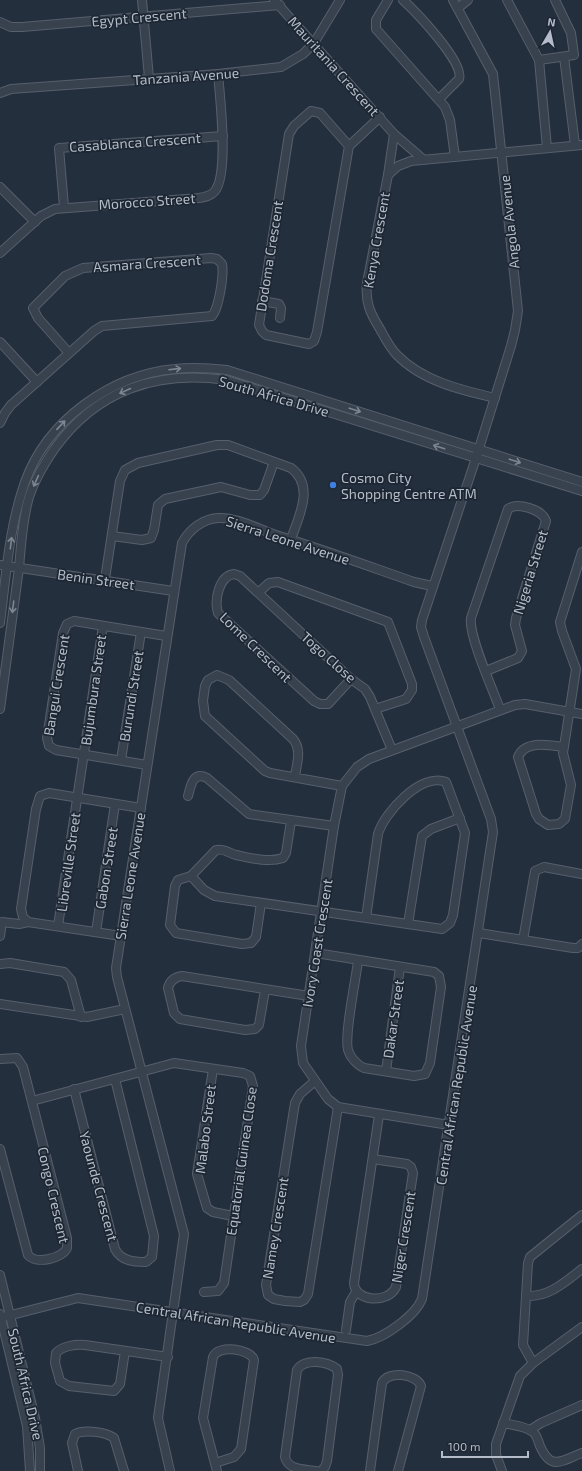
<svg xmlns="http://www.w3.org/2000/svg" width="582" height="1471" viewBox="0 0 582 1471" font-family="'Exo 2',sans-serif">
	<rect width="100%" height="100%" fill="#242f3e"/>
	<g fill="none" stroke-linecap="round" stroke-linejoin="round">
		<g stroke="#565f6c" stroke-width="10">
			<g id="minor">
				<polyline points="142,0 149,78"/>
				<polyline points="274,0 394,134 388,175"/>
				<polyline points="388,0 376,20 376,29 445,107 450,120 455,157"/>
				<path d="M403,0C416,12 465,63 459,79L439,99"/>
				<polyline points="507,0 539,60 547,148"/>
				<polyline points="458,8 468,0"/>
				<polyline points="0,22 11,27 22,27 280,5"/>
				<polyline points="564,57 575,145"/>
				<polyline points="539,60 574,55 571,33 555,0"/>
				<polyline points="0,93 11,89 218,74 281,67 303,54 314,43 340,0"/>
				<polygon points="311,111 320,113 349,146 317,332 314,341 309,344 266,335 262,331 259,325 289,134 294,126"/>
				<polyline points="394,134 424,160"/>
				<polyline points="349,146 380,117"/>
				<polyline points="0,187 35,222"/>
				<polyline points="64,207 59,148 223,136"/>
				<path d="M0,253L41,216L55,209L199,198C205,197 211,196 215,191C229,173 220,97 218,74"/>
				<polyline points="262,301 279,304 281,308 280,318"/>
				<polyline points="0,342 37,382"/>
				<path d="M495,398C461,390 422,381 397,355C390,348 385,338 380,329C370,313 365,302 367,283L388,175L398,166L411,161L582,145"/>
				<path d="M0,423L5,413L11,405L94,331L102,326L212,316C219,308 224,275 222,264L217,259L211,258L83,268L65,276L33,308L38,318L69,353"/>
				<polyline points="112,536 142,540 151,538 154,530 158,505 165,499 221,487 250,495 260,495 264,490 274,462"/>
				<polyline points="0,565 173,591"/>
				<path d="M105,579L120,481L125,470L138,463L217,445H228L291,468C315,486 299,516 291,539"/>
				<polyline points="259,592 269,583 278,582 388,622 412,684 412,690 406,699 375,709"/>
				<path d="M0,623C6,576 9,527 25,482C47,421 110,375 175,369C192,367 209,368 227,370L582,482"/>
				<path d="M486,671L518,658L522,651L515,625L516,618L546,521C542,509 517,502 508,509L471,618C468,635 493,690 500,709"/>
				<path d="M351,679L328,704H320L314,701L218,613C214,600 219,576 234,574L240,576L351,679L365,689L370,697L392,750"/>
				<path d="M0,709C6,662 13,615 19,568C21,546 22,523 28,501C33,482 44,464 55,448C97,390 157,370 226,380L582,491"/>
				<path d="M563,747C549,745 525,740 518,757L536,814L539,819L548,825L559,824L565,819L571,785L563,753L576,669L562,631L560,622L582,552"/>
				<polyline points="121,760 141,632"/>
				<polyline points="147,765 56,750 49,746 47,738 63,633 67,624 74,621 166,636"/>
				<path d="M295,776C297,763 302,750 293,739L229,680L217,675L208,680L205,686L203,701L205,716L265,771L270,773L342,786"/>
				<path d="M188,796C191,785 193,771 207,778L249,814L334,826"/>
				<path d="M191,876L204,890L215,896L442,929L450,923L453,915L465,833L446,782C421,772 384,813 378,834L366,918"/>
				<path d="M261,903L256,937L251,943L242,944L176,933L170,925L175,886L178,880L191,876L216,850C223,848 229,853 236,855C250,858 269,863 283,858L286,853L291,821"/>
				<polyline points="408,924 422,836 431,829 460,818"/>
				<polyline points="58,926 103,626"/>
				<polyline points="96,932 115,804"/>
				<polyline points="479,933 573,948 578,948 582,944"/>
				<polyline points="0,936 2,922 19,924 28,922"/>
				<polyline points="121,936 28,922 23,917 21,909 36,809 40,796 49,793 141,808"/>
				<polyline points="523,940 535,871 544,867 582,874"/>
				<path d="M316,953L434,972L439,976L441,987L430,1063L425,1074L414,1076L364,1068C357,1065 350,1057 348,1050C344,1035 356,979 358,961"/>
				<polyline points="0,964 10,963 64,972 71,980 81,1017"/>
				<path d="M265,990L259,1025L255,1029L245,1030L180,1019L174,1013L168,988C170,980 175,977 182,976L309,996"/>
				<polyline points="0,1004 87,1017 125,1009"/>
				<path d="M0,1059L17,1058L23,1067L67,1238V1248C63,1258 36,1265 28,1255L0,1149"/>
				<polyline points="213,1069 197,1174 207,1208 213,1212 233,1216"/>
				<polyline points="386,1071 400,967"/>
				<polyline points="315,1081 300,1094 295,1103 266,1285 268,1295 274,1299 285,1301 300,1302 304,1300 308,1294 338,1107"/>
				<path d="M74,1089L115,1249C121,1261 134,1262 146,1262L152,1257L154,1236L115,1079"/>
				<polyline points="32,1101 174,1063 243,1073 250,1076 253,1086 224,1283 218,1291 204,1292"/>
				<polyline points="449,1125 338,1107 328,1099 303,1063 301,1046 334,826 342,786 357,767 369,759 515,705 525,704 582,714"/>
				<path d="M373,1159L407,1164L411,1167L413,1173L396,1287C388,1304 355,1302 354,1283L379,1115"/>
				<polyline points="0,1275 35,1418 40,1448 40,1471"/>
				<polyline points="526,1296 528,1263 530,1257 582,1215"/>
				<polyline points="0,1314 27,1426 30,1471"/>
				<path d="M0,1318L78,1298L367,1341C384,1338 415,1316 422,1299L493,832L491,819L424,637L421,627L422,620L476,458L511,346L515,330L518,311L493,74L453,0"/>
				<polyline points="346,1330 350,1302 356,1292"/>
				<path d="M125,1351L120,1384L114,1391L69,1386L60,1381L55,1363L56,1353C62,1346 76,1344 85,1345L168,1357"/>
				<path d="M533,1363L523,1345L526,1296C549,1297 564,1283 582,1269"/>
				<path d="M503,1423C512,1425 526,1426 533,1432C537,1435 538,1441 540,1446C551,1471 561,1461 582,1453"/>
				<polyline points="530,1430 541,1423 582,1405"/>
				<path d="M215,1463L234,1457L241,1449L254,1360C251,1349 218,1344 213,1357L203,1418L217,1471"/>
				<path d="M78,1471L72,1443L75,1434C84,1429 106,1432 114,1438L124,1471"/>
				<path d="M170,1471L158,1418L184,1234L117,977L116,968L182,543C189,530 202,519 218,518C237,517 258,529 276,535C322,549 368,566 414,582L432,586"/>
				<path d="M316,1471C304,1469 288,1470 285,1457L297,1370C304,1358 327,1361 337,1369L338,1375L327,1461L325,1467L321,1471"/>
				<path d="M370,1471L382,1383C388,1370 417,1374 421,1386L398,1471"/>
				<polyline points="502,1471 496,1455 496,1444 520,1376 533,1363 582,1327"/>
			</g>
		</g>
		<use href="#minor" stroke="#38414e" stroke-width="8"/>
	</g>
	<defs><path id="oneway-shaft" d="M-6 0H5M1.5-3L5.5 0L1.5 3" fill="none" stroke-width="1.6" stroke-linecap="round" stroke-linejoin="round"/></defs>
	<g stroke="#7c8592">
		<use href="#oneway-shaft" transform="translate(175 369) rotate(-7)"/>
		<use href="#oneway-shaft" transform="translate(125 391) rotate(155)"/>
		<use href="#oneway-shaft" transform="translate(355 410) rotate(18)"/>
		<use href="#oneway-shaft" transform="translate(61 425) rotate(-47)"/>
		<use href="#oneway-shaft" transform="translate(439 447) rotate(-162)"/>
		<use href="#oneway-shaft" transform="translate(515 461) rotate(18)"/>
		<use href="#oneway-shaft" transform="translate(36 481) rotate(114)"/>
		<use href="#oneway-shaft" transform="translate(11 543) rotate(-83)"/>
		<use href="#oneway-shaft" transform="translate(13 607) rotate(97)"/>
	</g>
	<circle fill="#3f7fe0" stroke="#1d2633" stroke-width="1.5" cx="333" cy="485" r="4"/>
	<g text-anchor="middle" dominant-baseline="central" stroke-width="3.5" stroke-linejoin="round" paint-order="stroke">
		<g font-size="14" fill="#b4bcc9" stroke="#1d2633">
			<text transform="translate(139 17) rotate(-5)">Egypt Crescent</text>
			<text transform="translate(334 66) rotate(48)">Mauritania Crescent</text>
			<text transform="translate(186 76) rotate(-4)">Tanzania Avenue</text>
			<text transform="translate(135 142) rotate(-4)">Casablanca Crescent</text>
			<text transform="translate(147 201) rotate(-4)">Morocco Street</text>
			<text transform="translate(509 222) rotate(-96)">Angola Avenue</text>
			<text transform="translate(376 240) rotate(-80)">Kenya Crescent</text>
			<text transform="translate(269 256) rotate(-81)">Dodoma Crescent</text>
			<text transform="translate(147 263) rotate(-4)">Asmara Crescent</text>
			<text transform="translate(274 396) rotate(16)">South Africa Drive</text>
			<text transform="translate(288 540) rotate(18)">Sierra Leone Avenue</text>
			<text transform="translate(530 572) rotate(-73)">Nigeria Street</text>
			<text transform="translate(96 579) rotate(8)">Benin Street</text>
			<text transform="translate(256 647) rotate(44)">Lome Crescent</text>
			<text transform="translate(329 657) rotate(42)">Togo Close</text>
			<text transform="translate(56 685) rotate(-81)">Bangui Crescent</text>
			<text transform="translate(93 690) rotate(-82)">Bujumbura Street</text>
			<text transform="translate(131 696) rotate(-81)">Burundi Street</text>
			<text transform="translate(68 862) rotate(-82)">Libreville Street</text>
			<text transform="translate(106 868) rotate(-81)">Gabon Street</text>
			<text transform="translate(130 876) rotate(-81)">Sierra Leone Avenue</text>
			<text transform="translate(317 943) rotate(-81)">Ivory Coast Crescent</text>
			<text transform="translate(393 1019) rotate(-82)">Dakar Street</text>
			<text transform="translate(456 1085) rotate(-81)">Central African Republic Avenue</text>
			<text transform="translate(205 1129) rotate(-83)">Malabo Street</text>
			<text transform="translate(241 1161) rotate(-82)">Equatorial Guinea Close</text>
			<text transform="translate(99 1186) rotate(75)">Yaounde Crescent</text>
			<text transform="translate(54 1195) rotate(77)">Congo Crescent</text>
			<text transform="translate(275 1228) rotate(-81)">Namey Crescent</text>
			<text transform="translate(403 1237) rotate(-81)">Niger Crescent</text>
			<text transform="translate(236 1322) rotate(9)">Central African Republic Avenue</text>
			<text transform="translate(26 1384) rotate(77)">South Africa Drive</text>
		</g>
		<g font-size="14" fill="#b4bcc9" stroke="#1d2633" text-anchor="start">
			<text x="341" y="477">Cosmo City<tspan x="341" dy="16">Shopping Centre ATM</tspan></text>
		</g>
	</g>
	<g transform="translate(550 32) rotate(9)" stroke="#1d2633" stroke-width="3" paint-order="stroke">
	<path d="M0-3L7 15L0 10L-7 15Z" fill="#b4bcc9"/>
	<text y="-6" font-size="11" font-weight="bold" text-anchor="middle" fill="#b4bcc9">N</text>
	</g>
	<path d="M442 1451v6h86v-6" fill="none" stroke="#b4bcc9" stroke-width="2"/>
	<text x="448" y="1451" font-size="12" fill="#b4bcc9" stroke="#1d2633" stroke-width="3" paint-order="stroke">100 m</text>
</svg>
